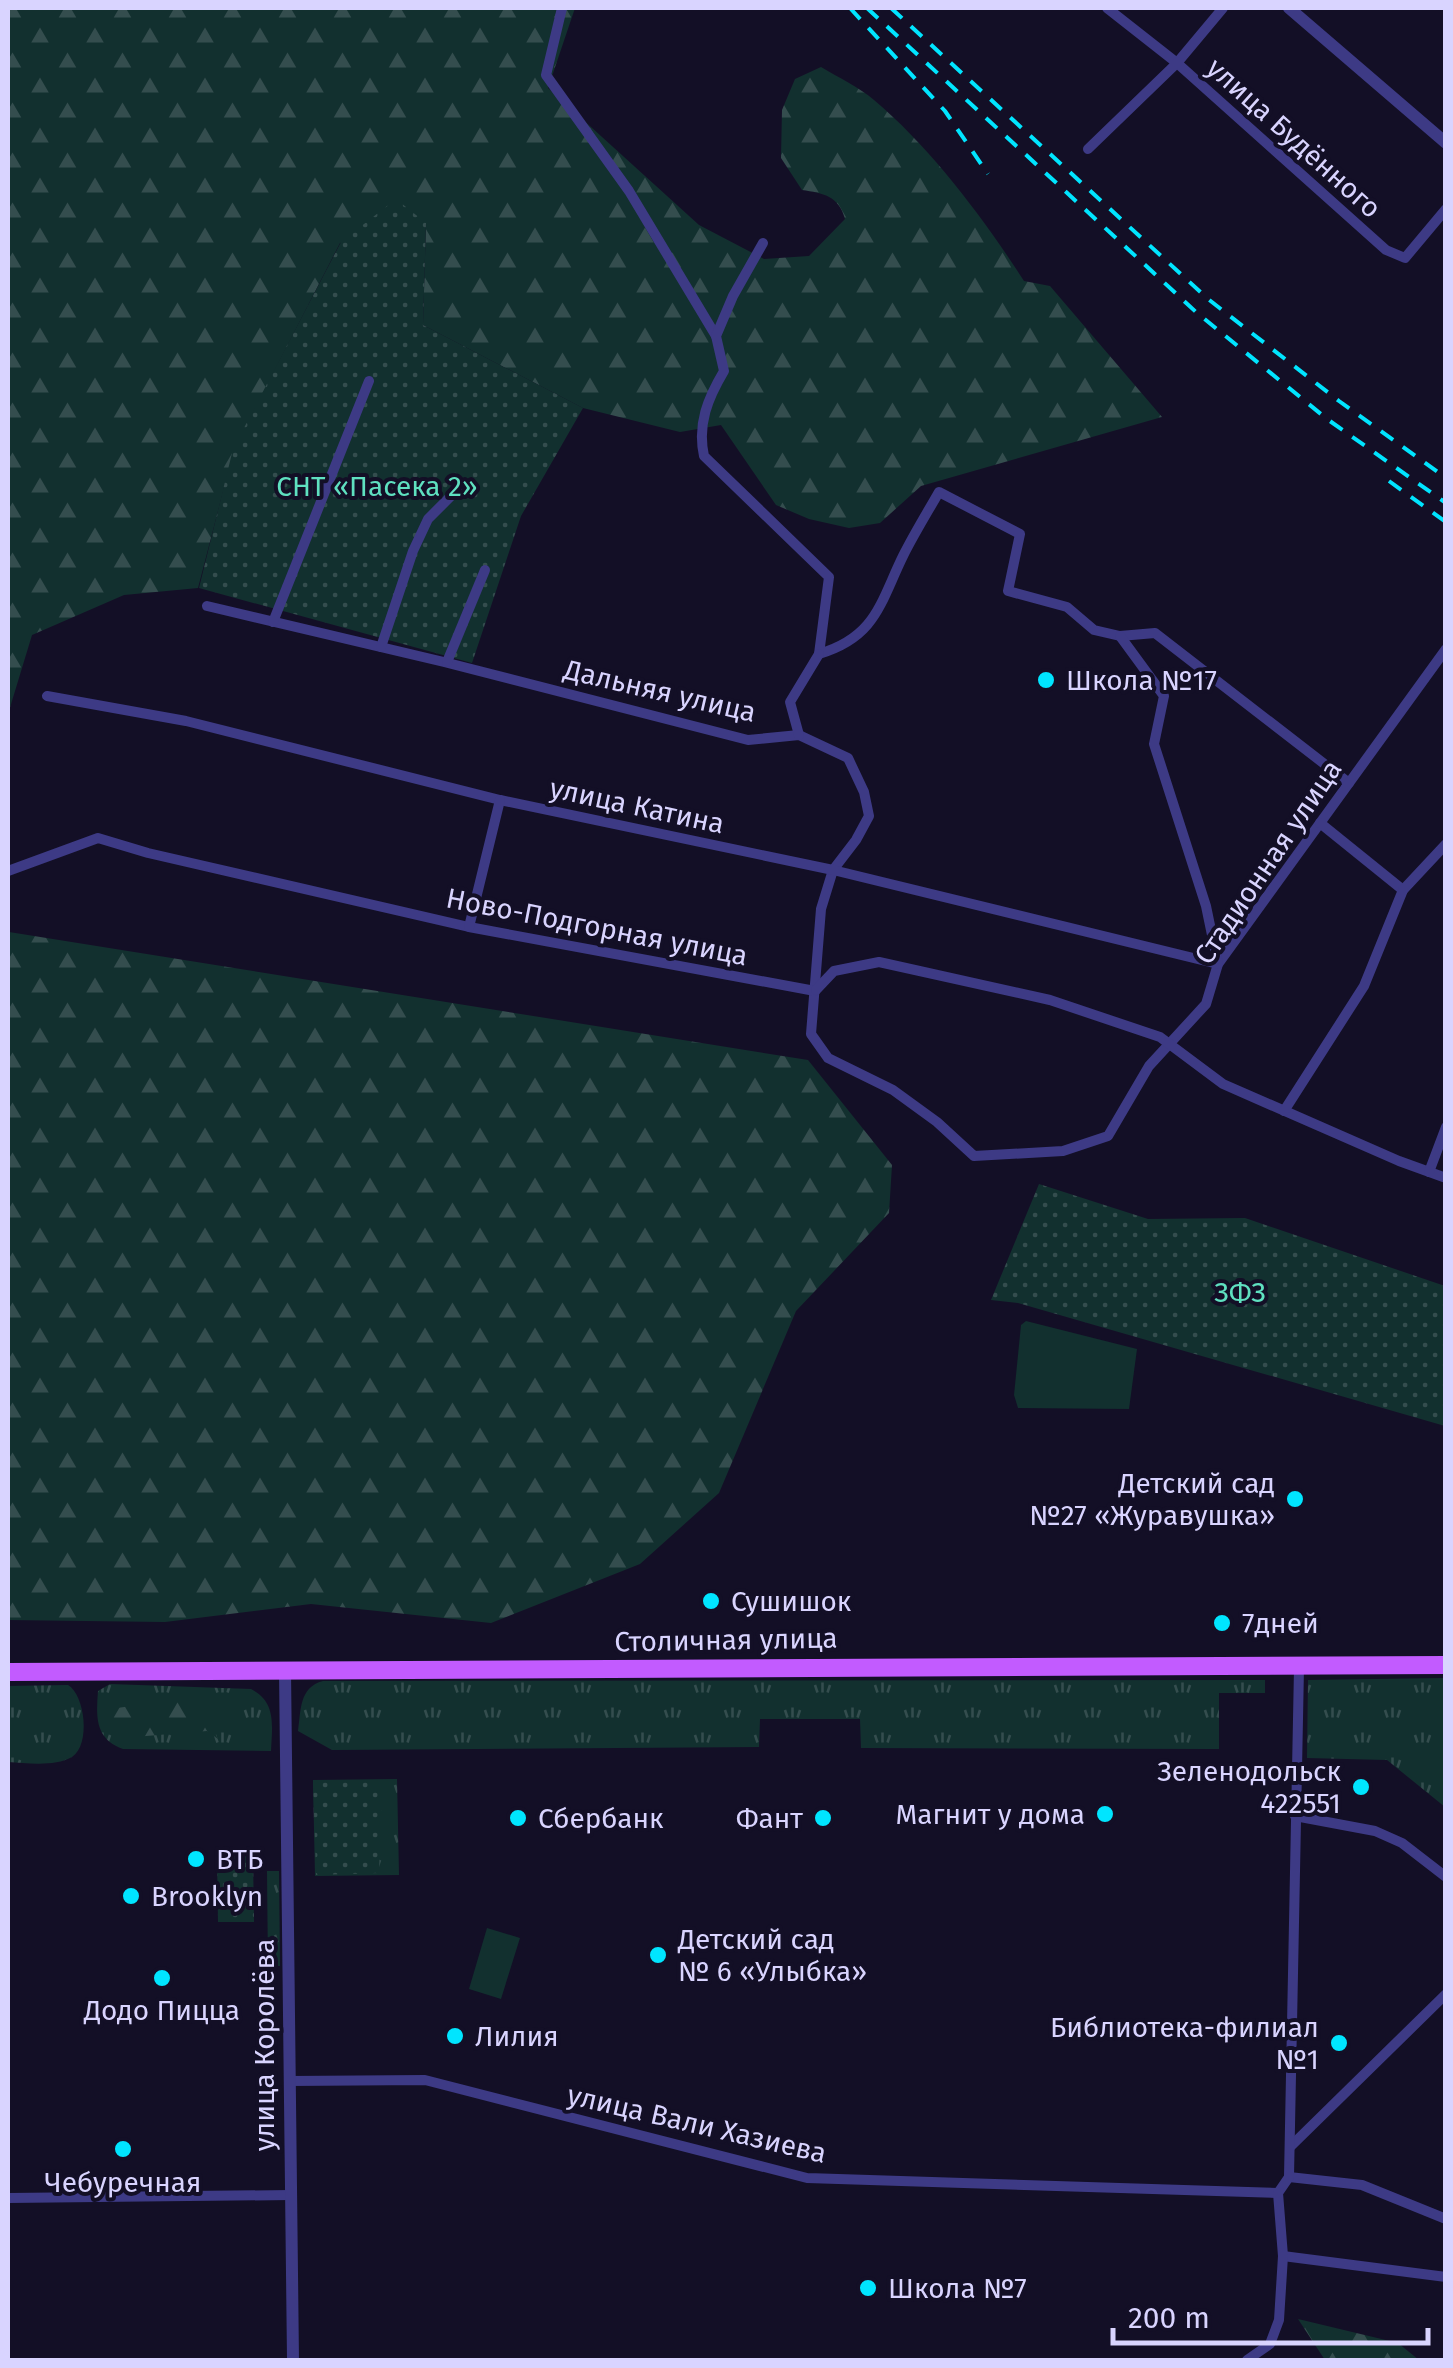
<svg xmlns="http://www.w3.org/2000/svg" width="1453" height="2368" viewBox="0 0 1453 2368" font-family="'Fira Sans',sans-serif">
	<defs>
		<pattern id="grass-tufts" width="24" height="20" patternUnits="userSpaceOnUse" patternTransform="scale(2.5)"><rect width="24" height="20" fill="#12302f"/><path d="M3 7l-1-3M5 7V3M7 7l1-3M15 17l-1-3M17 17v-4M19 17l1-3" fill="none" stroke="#344d4e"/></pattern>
		<pattern id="forest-firs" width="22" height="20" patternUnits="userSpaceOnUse" patternTransform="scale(2.5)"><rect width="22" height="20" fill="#12302f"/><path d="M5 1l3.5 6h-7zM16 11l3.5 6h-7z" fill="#344d4e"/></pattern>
		<pattern id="park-dots" width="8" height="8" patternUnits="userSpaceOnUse" patternTransform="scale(2.5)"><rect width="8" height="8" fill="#12302f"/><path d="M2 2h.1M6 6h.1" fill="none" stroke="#344d4e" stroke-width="1.8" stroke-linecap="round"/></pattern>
	</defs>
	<rect width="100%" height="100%" fill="#130f26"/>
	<g fill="url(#grass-tufts)">
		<polygon points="1445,1678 1445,1807 1387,1760 1307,1758 1308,1680"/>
		<path d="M1265,1680V1693H1219V1749L861,1748L860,1719H760L759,1747L332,1750L298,1731C301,1711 299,1687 323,1681Z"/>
		<path d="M110,1684L251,1689C277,1702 272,1726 271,1751L123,1749C95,1739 96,1717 98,1691Z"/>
		<path d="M68,1685C85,1695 91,1745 72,1757C54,1767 27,1763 8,1762V1686Z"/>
		<polygon points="397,1779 399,1875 315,1876 313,1780"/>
		<polygon points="267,1871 279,1871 280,1966 268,1966"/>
	</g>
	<g fill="url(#forest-firs)">
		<path d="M8,8H575L548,88L699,225L764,259L809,256L845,219C839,196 823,193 802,190L781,158L782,110L795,79L821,67C839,78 859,87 874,100C931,148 984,219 1024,281L1050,286L1162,417L921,486L880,523L849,528L809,519L776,505L721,425L680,432L583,408L423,325L426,224L340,243L234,449L198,588L124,595L32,635L8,714Z"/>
		<polygon points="8,927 9,932 808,1060 892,1165 889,1213 796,1311 719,1493 640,1564 491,1623 311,1604 165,1622 8,1620"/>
		<polygon points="196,1697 218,1739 207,1731 134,1737 110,1724 107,1716 110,1709"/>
		<polygon points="1298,2319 1398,2343 1419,2360 1325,2360"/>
	</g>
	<g fill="url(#park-dots)">
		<polygon points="396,199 426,223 423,325 583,408 521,516 472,663 199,588 233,449 341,242"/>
		<polygon points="1039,1184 1148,1219 1245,1218 1445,1286 1445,1426 1018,1303 991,1300"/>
		<polygon points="313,1780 382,1781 379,1873 316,1875"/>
		<polygon points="253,1855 254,1922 218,1922 217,1856"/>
	</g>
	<g fill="#12302f">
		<polygon points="1026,1321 1137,1349 1129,1409 1018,1408 1014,1395 1021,1325"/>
		<polygon points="487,1928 520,1938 501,1999 469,1989"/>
	</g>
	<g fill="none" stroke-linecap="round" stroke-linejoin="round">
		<g stroke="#3d3a85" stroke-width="10">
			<polyline points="562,8 546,75 629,191 716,336"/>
			<polyline points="1107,8 1177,63 1386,250 1405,258 1446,209"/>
			<polyline points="1088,149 1177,63 1223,8"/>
			<path d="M763,243L733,296L716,336L724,371C708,398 697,424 704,456L829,577L819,654C876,637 880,603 903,556C914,534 927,513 939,492L1020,534L1008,591L1067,607L1094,630L1120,636L1155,633L1349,783"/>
			<polyline points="207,606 444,662 748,740 799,735 848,758 864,792 869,816 856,840 833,870 821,909 811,1034 828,1058 893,1090 937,1122 974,1156 1063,1151 1108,1136 1149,1066 1206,1004 1218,964 1446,649"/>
			<polyline points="273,622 369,381"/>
			<polyline points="381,647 413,551 428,519 457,490"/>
			<polyline points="447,662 485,570"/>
			<polyline points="47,696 186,721 500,800 833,870 1218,964 1206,906 1154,744 1164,696 1120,636"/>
			<polyline points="799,735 790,702 819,654"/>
			<polyline points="1320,823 1403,890"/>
			<polyline points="8,871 98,838 148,853 469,927 815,991"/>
			<polyline points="469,927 500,800"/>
			<polyline points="816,990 834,971 879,962 1050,1000 1160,1037 1223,1084 1399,1161 1446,1178"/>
			<polyline points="1284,1111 1364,986 1403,890 1446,844"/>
			<polyline points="1429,1172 1446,1127"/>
			<polyline points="1295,1816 1375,1831 1402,1843 1446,1877"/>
			<polyline points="289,2081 425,2080 807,2178 1278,2193"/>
			<polyline points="1290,2147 1446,1994"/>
			<polyline points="1289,2177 1362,2185 1446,2219"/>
			<polyline points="8,2198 291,2195"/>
			<polyline points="1283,2256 1446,2277"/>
			<polyline points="1247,2360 1270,2344 1279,2320 1283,2256 1278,2193 1289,2177 1299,1668"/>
		</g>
		<g stroke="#3d3a85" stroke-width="12">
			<polyline points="1289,8 1446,143"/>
			<polyline points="285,1670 293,2360"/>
		</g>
		<polyline stroke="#c25bff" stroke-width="18" points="8,1672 1446,1665"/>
		<g stroke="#00e5ff" stroke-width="4" stroke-dasharray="15 12" stroke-linecap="butt">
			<polyline points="850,8 945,111 988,174"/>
			<polyline points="867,8 1196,312 1327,419 1446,503"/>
			<polyline points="891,8 1208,299 1339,401 1446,478"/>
			<polyline points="1389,481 1446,522"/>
		</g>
	</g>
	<g fill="#00e5ff" stroke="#130f26" stroke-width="4">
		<circle cx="1046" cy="680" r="10"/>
		<circle cx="1295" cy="1499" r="10"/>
		<circle cx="711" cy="1601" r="10"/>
		<circle cx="1222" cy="1623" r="10"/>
		<circle cx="1361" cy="1787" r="10"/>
		<circle cx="1105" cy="1814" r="10"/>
		<circle cx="518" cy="1818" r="10"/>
		<circle cx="823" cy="1818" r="10"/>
		<circle cx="196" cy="1859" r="10"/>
		<circle cx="131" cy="1896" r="10"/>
		<circle cx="658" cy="1955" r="10"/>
		<circle cx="162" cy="1978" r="10"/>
		<circle cx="455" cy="2036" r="10"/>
		<circle cx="1339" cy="2043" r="10"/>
		<circle cx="123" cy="2149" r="10"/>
		<circle cx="868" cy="2288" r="10"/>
	</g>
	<g text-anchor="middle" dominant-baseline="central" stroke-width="8" stroke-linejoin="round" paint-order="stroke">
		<g font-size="28" fill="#d9d4ff" stroke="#130f26">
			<text transform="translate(1294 138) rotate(42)">улица Будённого</text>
			<text transform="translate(660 691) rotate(13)">Дальняя улица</text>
			<text transform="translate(637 806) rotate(12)">улица Катина</text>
			<text transform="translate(1268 862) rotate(-56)">Стадионная улица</text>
			<text transform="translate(597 927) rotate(11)">Ново-Подгорная улица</text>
			<text transform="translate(726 1640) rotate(-1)">Столичная улица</text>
			<text transform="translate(264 2045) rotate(-90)">улица Королёва</text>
			<text transform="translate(697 2124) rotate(13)">улица Вали Хазиева</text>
		</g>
		<g font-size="28" fill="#5fe0c0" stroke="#130f26">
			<text x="377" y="486">СНТ «Пасека 2»</text>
			<text x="1240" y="1292">ЗФЗ</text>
		</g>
		<g font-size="28" fill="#d9d4ff" stroke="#130f26" text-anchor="start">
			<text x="1066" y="680">Школа №17</text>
			<text x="1275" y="1483" text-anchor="end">Детский сад<tspan x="1275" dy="32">№27 «Журавушка»</tspan></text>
			<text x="731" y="1601">Сушишок</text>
			<text x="1242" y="1623">7дней</text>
			<text x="1341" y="1771" text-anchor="end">Зеленодольск<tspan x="1341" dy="32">422551</tspan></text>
			<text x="1085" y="1814" text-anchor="end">Магнит у дома</text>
			<text x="538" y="1818">Сбербанк</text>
			<text x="803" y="1818" text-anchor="end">Фант</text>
			<text x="216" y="1859">ВТБ</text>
			<text x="151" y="1896">Brooklyn</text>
			<text x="678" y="1939">Детский сад<tspan x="678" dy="32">№ 6 «Улыбка»</tspan></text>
			<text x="162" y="2010" text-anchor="middle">Додо Пицца</text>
			<text x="1319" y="2027" text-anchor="end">Библиотека-филиал<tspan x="1319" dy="32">№1</tspan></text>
			<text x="475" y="2036">Лилия</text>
			<text x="123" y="2182" text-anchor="middle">Чебуречная</text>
			<text x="888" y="2288">Школа №7</text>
		</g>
	</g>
	<rect width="1453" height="2368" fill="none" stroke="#d9d4ff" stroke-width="20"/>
	<path d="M1113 2328v15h315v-15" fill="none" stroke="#d9d4ff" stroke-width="5"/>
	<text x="1128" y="2328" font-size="30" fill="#d9d4ff" stroke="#130f26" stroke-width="8" paint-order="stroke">200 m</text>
</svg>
